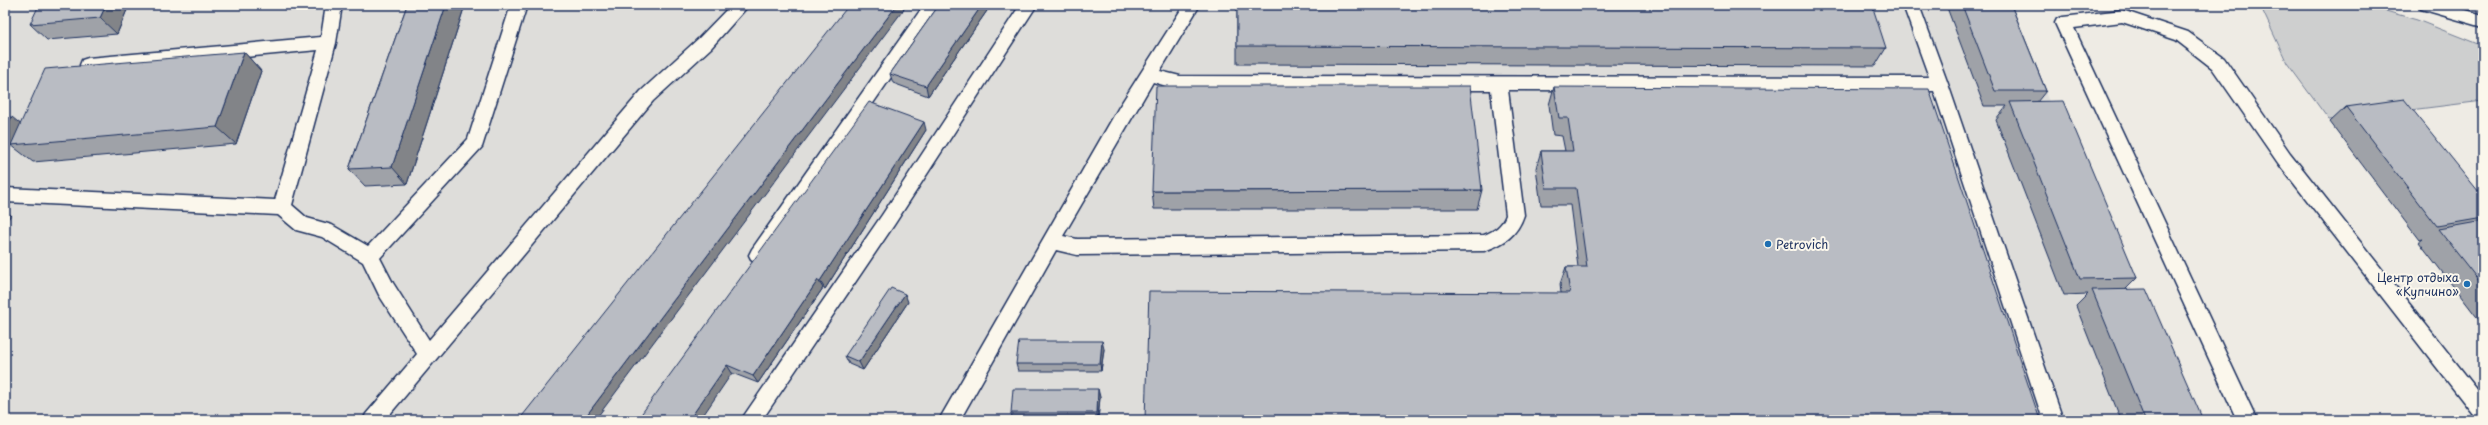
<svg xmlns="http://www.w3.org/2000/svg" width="2488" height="425" viewBox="0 0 2488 425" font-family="'Playpen Sans',sans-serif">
	<rect width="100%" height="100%" fill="#eeebe4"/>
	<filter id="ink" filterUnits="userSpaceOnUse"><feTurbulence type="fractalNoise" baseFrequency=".025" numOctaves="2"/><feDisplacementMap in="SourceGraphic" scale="8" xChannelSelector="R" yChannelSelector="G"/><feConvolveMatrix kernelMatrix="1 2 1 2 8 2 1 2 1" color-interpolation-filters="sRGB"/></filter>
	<g filter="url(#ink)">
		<polygon fill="#deddda" points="5,5 2009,5 2181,420 5,420"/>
		<polygon fill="#cecfcf" stroke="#747f96" points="2260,5 2365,5 2417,20 2483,46 2483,101 2329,120 2287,63"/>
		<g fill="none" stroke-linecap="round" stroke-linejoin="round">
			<g stroke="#1b2f5e" stroke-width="3">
				<g id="lane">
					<polygon points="326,5 342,5 336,43 292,205 307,218 332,225 368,246 468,139 511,5 527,5 482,147 380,258 393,283 429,340 641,91 699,38 731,5 749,5 711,48 653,101 385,420 363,420 366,414 417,354 379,295 363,262 322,237 296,230 278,215 5,202 5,188 275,200 318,50 88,72 82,70 80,65 82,60 88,58 321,37"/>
					<polygon points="924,5 941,5 764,261 758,263 752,261 749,255 752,249"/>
					<polygon points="1020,5 1037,5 894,225 762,420 741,420 882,215"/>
					<path d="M1184,5H1200L1160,71L1180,76L1929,77L1903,5H1919L1948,84L2063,420H2043L1934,91L1508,90L1524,215C1517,236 1504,244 1484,251L1077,255L1056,250L960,420H939L1119,107ZM1153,82L1180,90H1491L1506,215C1502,226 1494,231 1484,235L1077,239L1063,236Z"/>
					<polygon points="2419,5 2449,5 2483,15 2483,27 2421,9"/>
					<polygon points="2122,10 2188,32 2224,58 2290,153 2483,397 2483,420 2476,418 2278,163 2212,68 2176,40 2122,22 2074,28 2257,420 2237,420 2055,23 2057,19 2063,17"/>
				</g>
			</g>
			<use href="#lane" fill="#fbf7ec" fill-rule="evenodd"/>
		</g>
		<g fill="#9fa2a8" stroke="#1b2f5e">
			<polygon points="129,5 117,34 47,40 30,24"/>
			<polygon points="407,5 465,5 407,184 365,186 349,169"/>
			<polygon points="939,5 991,5 928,96 893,83 890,74"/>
			<polygon points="1237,5 1886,48 1875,66 1237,64"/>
			<polygon points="1946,5 2011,5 2046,91 2037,102 2137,278 2125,290 2203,420 2121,420 2076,306 2088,294 2064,295 1996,120 2007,106 1984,106"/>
			<polygon points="244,52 261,71 236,144 33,162 11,145 5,156 5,117 20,124"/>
			<polygon points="1554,87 2040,420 1561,293 1560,284 1566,267 1578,267 1570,205 1541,205 1536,168 1541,151 1565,151 1562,136 1553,135 1549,105"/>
			<polygon points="2346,107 2483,197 2483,325 2419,242 2423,239 2419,240 2330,122"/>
			<polygon points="926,130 825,289 823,288 758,383 732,373 637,420"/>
			<polygon points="1482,190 1477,209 1154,209 1152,191"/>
			<polygon points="908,302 863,370 849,364 845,356"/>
			<polygon points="1104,349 1101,371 1018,371 1016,364"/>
			<polygon points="1100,397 1098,420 1013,420 1011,413"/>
		</g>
		<g fill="#828488" stroke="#1b2f5e">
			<polygon points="106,5 129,5 117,34 100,18"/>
			<polygon points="446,5 465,5 407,184 392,167"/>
			<polygon points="897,5 907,5 595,420 583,420"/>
			<polygon points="982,5 991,5 928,96 926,86"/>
			<polygon points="244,52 261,71 236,144 217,127"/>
			<polygon points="12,117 23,126 5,156 5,128"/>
			<polygon points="924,122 926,130 825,289 820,281"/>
			<polygon points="5,211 11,215 5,223"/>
			<polygon points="818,280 823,288 758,383 753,376"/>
			<polygon points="905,294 908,302 863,370 859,362"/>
			<polygon points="1102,341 1104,349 1101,371 1100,364"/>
			<polygon points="727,365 732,373 700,420 689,420"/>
			<polygon points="1098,389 1100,397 1098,420 1097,413"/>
		</g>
		<g fill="#b9bcc3" stroke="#1b2f5e">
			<polygon points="39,5 106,5 100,18 30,24"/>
			<polygon points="407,5 446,5 392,167 349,169"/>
			<polygon points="849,5 897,5 583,420 519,420"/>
			<polygon points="939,5 982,5 926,86 890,74"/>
			<polygon points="1237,5 1872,5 1886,48 1237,46"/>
			<polygon points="1962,5 2011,5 2046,91 1995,91"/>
			<polygon points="244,52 217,127 11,145 45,69"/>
			<polygon points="1156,86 1470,86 1482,190 1152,191"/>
			<polygon points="1554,87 1929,89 2040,420 1145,420 1149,291 1570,293 1566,267 1587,267 1576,188 1546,188 1541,151 1573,151 1568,118 1559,118"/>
			<polygon points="2404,99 2483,197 2483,218 2437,226 2346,107"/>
			<polygon points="2063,101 2137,278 2080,279 2010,102"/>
			<polygon points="869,102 924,122 820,281 818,280 753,376 727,365 689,420 637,420"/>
			<polygon points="5,117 12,117 5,128"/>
			<polygon points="2483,221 2483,286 2438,229"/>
			<polygon points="891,288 905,294 859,362 845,356"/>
			<polygon points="2146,289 2203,420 2145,420 2092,290"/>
			<polygon points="1019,341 1102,341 1100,364 1016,364"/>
			<polygon points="1013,389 1098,389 1097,413 1011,413"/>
		</g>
	</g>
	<g fill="#1f6fb2" stroke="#fbf7ec" stroke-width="1.5">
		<circle cx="1768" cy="244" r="4"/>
		<circle cx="2467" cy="284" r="4"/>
	</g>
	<g text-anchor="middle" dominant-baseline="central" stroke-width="4" stroke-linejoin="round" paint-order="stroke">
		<g font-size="12" fill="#1b2f5e" stroke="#fbf7ec" text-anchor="start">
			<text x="1776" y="244">Petrovich</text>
			<text x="2459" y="277" text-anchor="end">Центр отдыха<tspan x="2459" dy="14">«Купчино»</tspan></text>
		</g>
	</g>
	<rect width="2488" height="425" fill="none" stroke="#fbf7ec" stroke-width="20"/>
	<rect x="10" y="10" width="2468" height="405" fill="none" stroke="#1b2f5e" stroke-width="1.5" filter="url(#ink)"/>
</svg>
